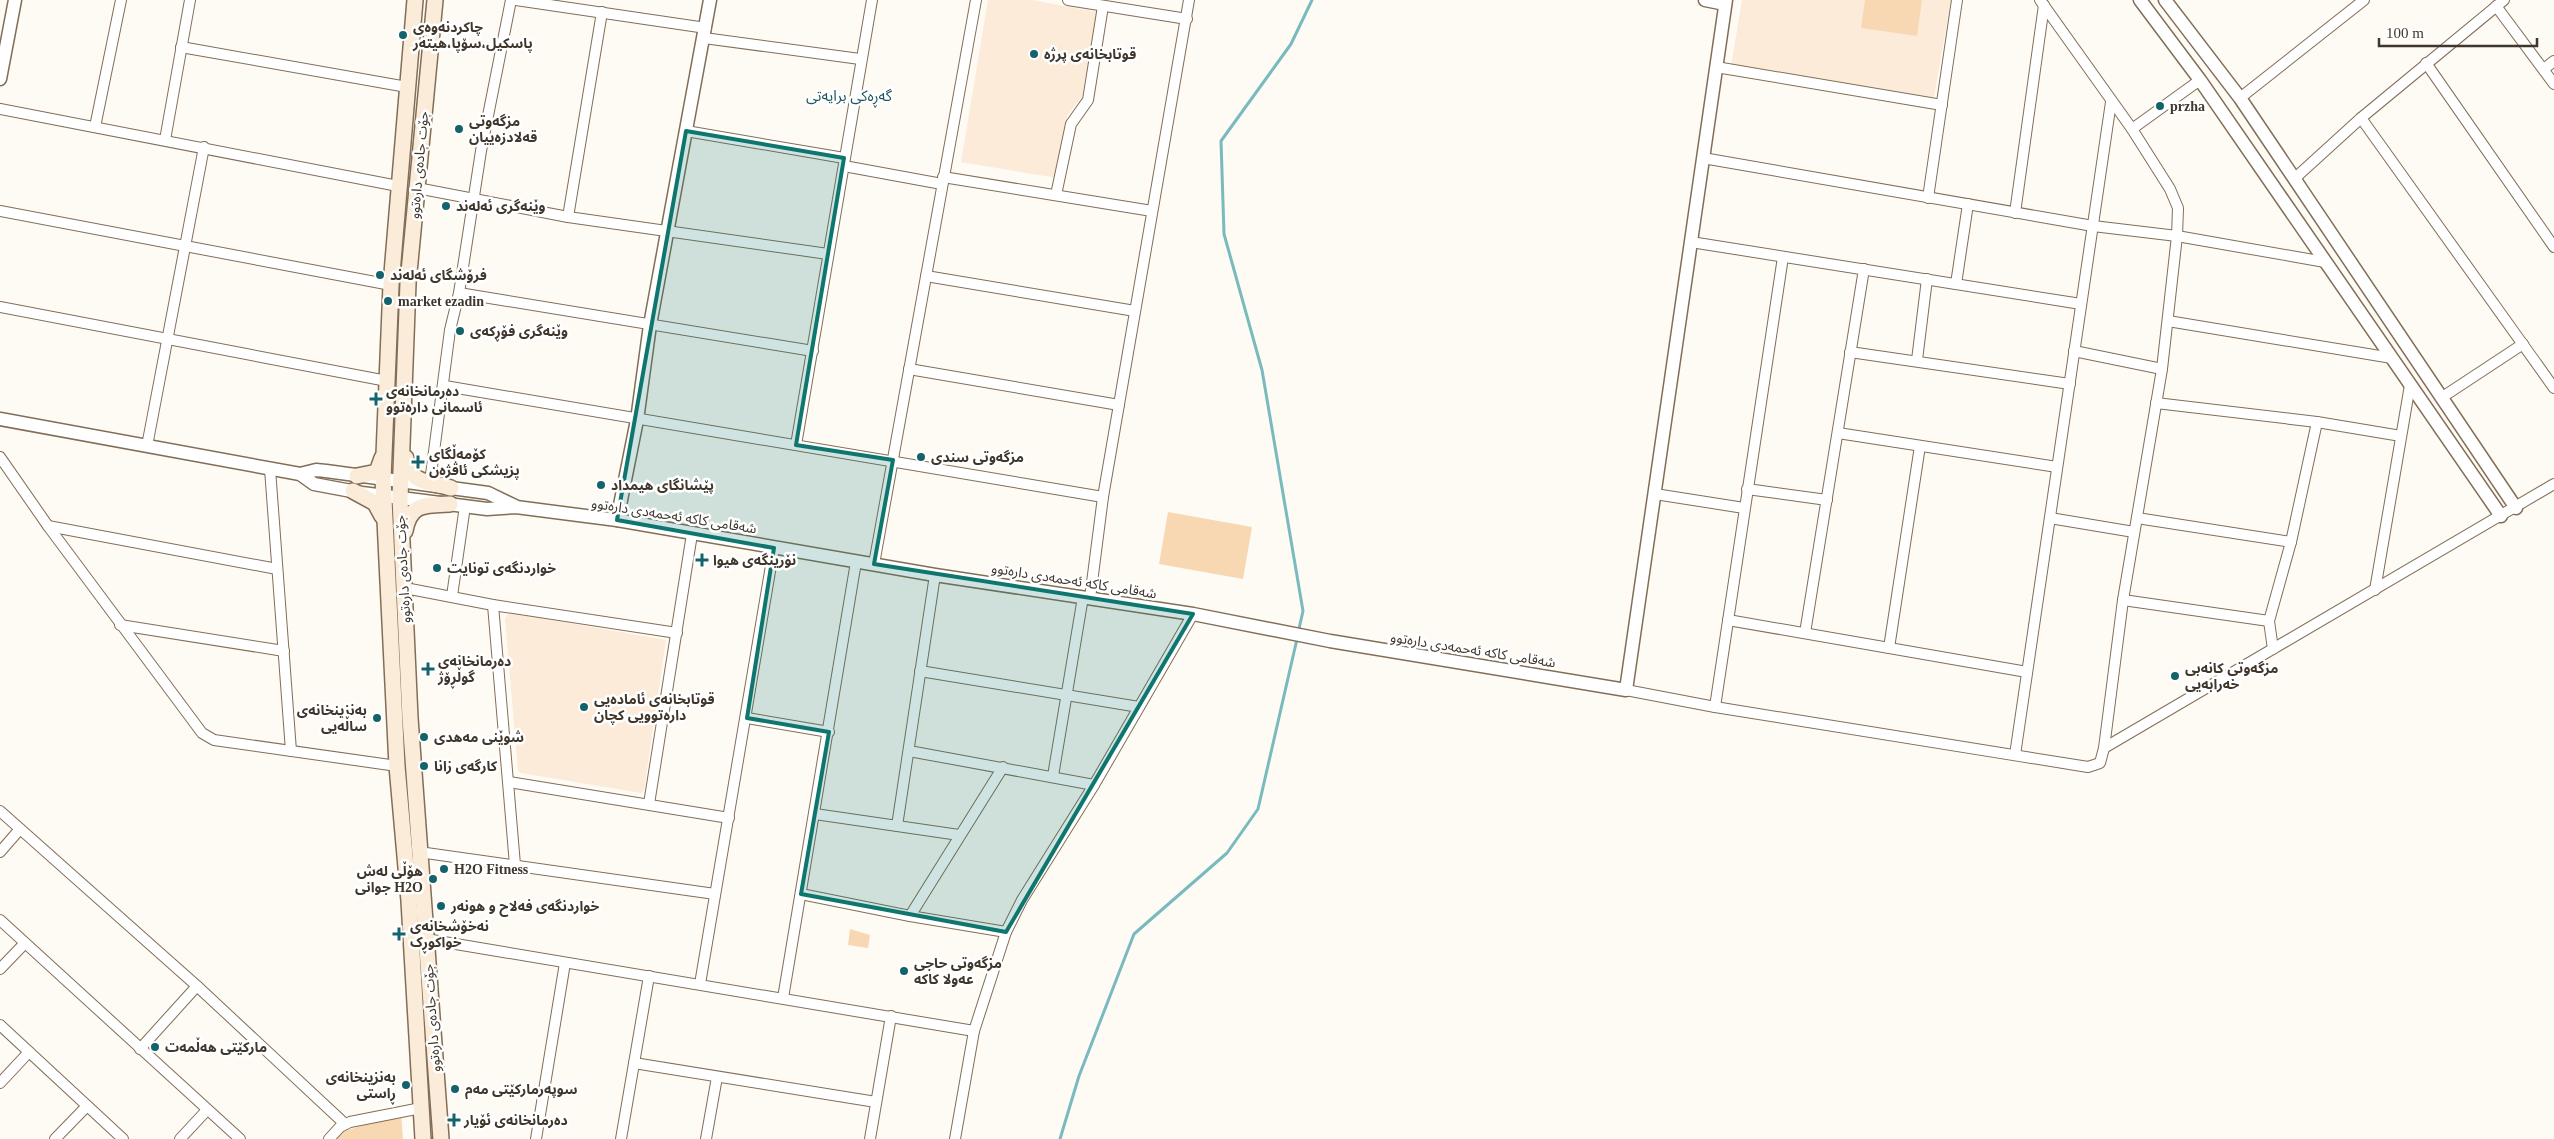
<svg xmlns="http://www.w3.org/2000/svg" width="2554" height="1139" viewBox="0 0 2554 1139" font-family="'Times New Roman','Noto Sans Arabic',serif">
	<rect width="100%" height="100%" fill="#fefaf4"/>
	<g fill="#fcebd8">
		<polygon points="988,0 1032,0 1097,12 1082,96 1067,116 1057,178 961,162"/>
		<polygon points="1742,0 1951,0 1933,102 1731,67"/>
		<polygon points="512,613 666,640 644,790 641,793 521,773 518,771 505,619 507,615"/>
	</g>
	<g fill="#f8d8b2">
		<polygon points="1865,0 1922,0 1917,36 1861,28"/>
		<polygon points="1168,512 1252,527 1243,579 1159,564"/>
		<polygon points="850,929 870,935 868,948 848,945"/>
		<polygon points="401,1114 403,1139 335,1139 341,1132"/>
	</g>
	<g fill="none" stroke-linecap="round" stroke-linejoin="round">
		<g stroke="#79babf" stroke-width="3">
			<polyline points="1298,633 1303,611 1262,370 1224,234 1221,141 1291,44 1312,0"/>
			<polyline points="1060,1139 1079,1076 1134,934 1227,853 1258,809 1297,639"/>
		</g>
		<g stroke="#826e57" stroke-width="12">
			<g id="minor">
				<polyline points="516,0 706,28"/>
				<polyline points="1068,0 1187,19"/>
				<polyline points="2496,6 2554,84"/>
				<polyline points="704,38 860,59"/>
				<polyline points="181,47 407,87"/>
				<polyline points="2426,63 2554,247"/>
				<polyline points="1716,67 1942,105"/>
				<polyline points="2544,69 2554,61"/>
				<polyline points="2240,98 2364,0"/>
				<polyline points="0,109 398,186"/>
				<polyline points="2361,118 2554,388"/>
				<polyline points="95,127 121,0"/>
				<polyline points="2132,129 2200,80"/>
				<polyline points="686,131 844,158"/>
				<polyline points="165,140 190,0"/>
				<polyline points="1703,158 2093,226 2177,236 2325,262"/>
				<polyline points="844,166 942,184"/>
				<polyline points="943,177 1152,211"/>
				<polyline points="2294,179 2361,118 2504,0"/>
				<polyline points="417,188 568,217 828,254"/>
				<polyline points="1056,195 1071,124 1088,100 1103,6"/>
				<polyline points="1928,198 1957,0"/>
				<polyline points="0,211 391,285"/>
				<polyline points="2015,213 2044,5"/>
				<polyline points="568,217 602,12"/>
				<polyline points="1691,242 2081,304"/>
				<polyline points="926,276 1135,311"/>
				<polyline points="1956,284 1968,204"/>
				<polyline points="459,293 813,351"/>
				<polyline points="0,307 387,381"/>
				<polyline points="2168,321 2392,358"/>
				<polyline points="2074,351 2162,369"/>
				<polyline points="1850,352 2070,384"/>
				<polyline points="1917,360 1927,279"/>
				<polyline points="909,369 1119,405"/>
				<polyline points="445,386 1103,497"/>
				<polyline points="2441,398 2523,344"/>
				<polyline points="2156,403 2317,422 2401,436"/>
				<polyline points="1838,433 2057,467"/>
				<polyline points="796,445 872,0"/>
				<polyline points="147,446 204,147"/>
				<polyline points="0,457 48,526 202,733 214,740 397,766"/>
				<polyline points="270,469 291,751"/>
				<polyline points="430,482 450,330 459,293 481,151 511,0"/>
				<polyline points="1747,489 1827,500"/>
				<polyline points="1655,494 1744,508"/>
				<polyline points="2050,518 2134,532"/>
				<polyline points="2137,518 2291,542"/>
				<polyline points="48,526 277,569"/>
				<polyline points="874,564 976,0"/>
				<polyline points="405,588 493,605 677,633"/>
				<polyline points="2375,590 2410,385"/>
				<polyline points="452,596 465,506"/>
				<polyline points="1090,598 1103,497 1189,0"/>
				<polyline points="2123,600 2269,621"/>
				<polyline points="493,605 515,865"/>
				<polyline points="1728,620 2027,672"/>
				<polyline points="120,625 284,651"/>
				<polyline points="1805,633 1864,269"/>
				<polyline points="1889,648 1920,446"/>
				<polyline points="2273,649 2269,621 2291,542 2317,422"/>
				<polyline points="920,671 1139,707"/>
				<polyline points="1626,690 1715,707 2088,767 2100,763 2104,748 2123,600 2162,369 2177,236 2178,208 2170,189 2132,129 2040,0"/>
				<polyline points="1715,707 1783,257"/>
				<polyline points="747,718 829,732"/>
				<polyline points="2104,748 2554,484"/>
				<polyline points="909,751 1094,785"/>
				<polyline points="2015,755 2111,102"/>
				<polyline points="1053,776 1083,597"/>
				<polyline points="509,782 729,818"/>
				<polyline points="649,804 692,534"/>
				<polyline points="0,811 197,986 345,1124"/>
				<polyline points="815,814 959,835"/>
				<polyline points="897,826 935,575"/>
				<polyline points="0,852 20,829"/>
				<polyline points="419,852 715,894"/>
				<polyline points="801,894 910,916 1006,932"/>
				<polyline points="910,916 1003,767"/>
				<polyline points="0,920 240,1139"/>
				<polyline points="426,939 974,1031"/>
				<polyline points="0,969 25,943"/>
				<polyline points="700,984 774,548"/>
				<polyline points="783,998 856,562"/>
				<polyline points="0,1025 123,1139"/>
				<polyline points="140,1049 197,986"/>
				<polyline points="634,1063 876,1102"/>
				<polyline points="0,1083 29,1052"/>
				<polyline points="55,1139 87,1106"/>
				<polyline points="180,1139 207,1110"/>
				<polyline points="329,1139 340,1127 350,1122 421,1108"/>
				<polyline points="536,1139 565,963"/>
				<polyline points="621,1139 649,976"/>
				<polyline points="706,1139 717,1077"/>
				<polyline points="870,1139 891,1016"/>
				<polyline points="955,1139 974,1031 1006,932 1022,900 1094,785 1193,614"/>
			</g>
		</g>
		<g stroke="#826e57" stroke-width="15">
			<g id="tertiary">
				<polyline points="1705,0 1725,4"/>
				<polyline points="2140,0 2200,80 2501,516"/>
				<polyline points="2165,0 2240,98 2516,508"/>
				<polyline points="0,79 15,0"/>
				<polyline points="0,419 300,474 314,484 362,493 487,509 516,507 617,520 935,575 1193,614 1330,641 1626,690 1726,0"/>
				<polyline points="300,474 316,470 326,471 488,493 515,506"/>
				<polyline points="617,520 637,420 650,325 710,0"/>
			</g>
		</g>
		<g stroke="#826e57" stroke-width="18">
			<g id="secondary">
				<polyline points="415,0 391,285 383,479 397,766 409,901 423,1139"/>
				<polyline points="435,0 408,283 400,498 410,718 441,1139"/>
				<path d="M406,458C410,485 429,481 451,488"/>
				<polyline points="357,476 377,472 382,458"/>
				<polyline points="353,491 375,503 382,516"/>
				<path d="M405,531C410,503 425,505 450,504"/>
			</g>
		</g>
		<use href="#minor" stroke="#fff" stroke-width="10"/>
		<use href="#tertiary" stroke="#fff" stroke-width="12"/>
		<use href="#secondary" stroke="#fbecda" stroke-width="15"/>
	</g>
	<path fill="#0f766e" fill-opacity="0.2" stroke="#0f766e" stroke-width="4" stroke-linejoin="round" d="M686,131L844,158L796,445L893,460L874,564L1193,614L1006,932L801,894L829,732L747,718L774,548L617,520Z"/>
	<g fill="#14626b" stroke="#fff" stroke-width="2">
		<circle cx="403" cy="35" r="5"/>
		<circle cx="1034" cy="54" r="5"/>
		<circle cx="2160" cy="106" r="5"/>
		<circle cx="459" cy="129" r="5"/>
		<circle cx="446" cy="206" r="5"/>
		<circle cx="380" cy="275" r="5"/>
		<circle cx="388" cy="301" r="5"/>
		<circle cx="460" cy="331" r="5"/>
		<path d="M373.5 391.5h5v5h5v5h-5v5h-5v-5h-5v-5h5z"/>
		<circle cx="921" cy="457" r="5"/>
		<path d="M415.5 454.5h5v5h5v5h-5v5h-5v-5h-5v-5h5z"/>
		<circle cx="601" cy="485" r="5"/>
		<path d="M699.5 552.5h5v5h5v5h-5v5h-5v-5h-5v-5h5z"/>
		<circle cx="437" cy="568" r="5"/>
		<path d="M425.5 661.5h5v5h5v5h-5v5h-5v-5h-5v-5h5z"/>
		<circle cx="2175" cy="676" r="5"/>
		<circle cx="584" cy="707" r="5"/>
		<circle cx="377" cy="718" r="5"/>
		<circle cx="424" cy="737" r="5"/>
		<circle cx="424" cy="766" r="5"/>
		<circle cx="444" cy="869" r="5"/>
		<circle cx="433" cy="879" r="5"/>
		<circle cx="441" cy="906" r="5"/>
		<path d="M396.5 926.5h5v5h5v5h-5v5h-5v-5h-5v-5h5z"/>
		<circle cx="904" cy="971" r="5"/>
		<circle cx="155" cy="1047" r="5"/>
		<circle cx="406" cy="1085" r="5"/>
		<circle cx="455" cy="1089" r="5"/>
		<path d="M451.5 1112.5h5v5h5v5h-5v5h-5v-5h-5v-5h5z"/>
	</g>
	<g text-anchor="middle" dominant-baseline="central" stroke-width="5" stroke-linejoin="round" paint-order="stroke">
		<g font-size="14" font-weight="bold" fill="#3f362c" stroke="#fff" text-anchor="start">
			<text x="413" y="27">چاکردنەوەی<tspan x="413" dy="16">پاسکیل،سۆپا،هیتەر</tspan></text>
			<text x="1044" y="54">قوتابخانەی پرژە</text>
			<text x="2170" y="106">przha</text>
			<text x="469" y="121">مزگەوتی<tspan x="469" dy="16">قەلادزەییان</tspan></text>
			<text x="456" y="206">وێنەگری ئەلەند</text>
			<text x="390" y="275">فرۆشگای ئەلەند</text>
			<text x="398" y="301">market ezadin</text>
			<text x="470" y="331">وێنەگری فۆڕکەی</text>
			<text x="386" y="391">دەرمانخانەی<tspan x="386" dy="16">ئاسمانی دارەتوو</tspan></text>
			<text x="429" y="454">کۆمەڵگای<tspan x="429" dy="16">پزیشکی ئاڤژەن</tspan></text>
			<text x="931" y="457">مزگەوتی سندی</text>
			<text x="611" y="485">پێشانگای هیمداد</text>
			<text x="713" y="560">نۆرینگەی هیوا</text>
			<text x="447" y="568">خواردنگەی تونایت</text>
			<text x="438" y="661">دەرمانخانەی<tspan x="438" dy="16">گوڵڕۆژ</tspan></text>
			<text x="2185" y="668">مزگەوتی کانەبی<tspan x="2185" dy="16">خەرابەیی</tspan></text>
			<text x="594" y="699">قوتابخانەی ئامادەیی<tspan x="594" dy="16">دارەتوویی کچان</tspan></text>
			<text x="367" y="710" text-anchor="end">بەنزینخانەی<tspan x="367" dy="16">ساڵەیی</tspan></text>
			<text x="434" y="737">شوێنی مەهدی</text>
			<text x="434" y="766">کارگەی زانا</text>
			<text x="454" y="869">H2O Fitness</text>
			<text x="423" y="871" text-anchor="end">هۆڵی لەش<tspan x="423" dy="16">جوانی H2O</tspan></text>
			<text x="451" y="906">خواردنگەی فەلاح و هونەر</text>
			<text x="410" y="926">نەخۆشخانەی<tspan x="410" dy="16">خواکوڕک</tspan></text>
			<text x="914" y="963">مزگەوتی حاجی<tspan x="914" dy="16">عەولا کاکە</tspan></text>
			<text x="165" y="1047">مارکێتی هەڵمەت</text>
			<text x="396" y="1077" text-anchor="end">بەنزینخانەی<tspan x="396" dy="16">ڕاستی</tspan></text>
			<text x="465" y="1089">سوپەرمارکێتی مەم</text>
			<text x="464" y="1120">دەرمانخانەی ئۆیار</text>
		</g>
		<g font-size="14" fill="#3f362c" stroke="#fff">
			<text transform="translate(419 165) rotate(-85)">جۆت جادەی دارەتوو</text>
			<text transform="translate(674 516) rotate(9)">شەقامی کاکە ئەحمەدی دارەتوو</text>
			<text transform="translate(403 569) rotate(-93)">جۆت جادەی دارەتوو</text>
			<text transform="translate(1074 581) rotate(9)">شەقامی کاکە ئەحمەدی دارەتوو</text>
			<text transform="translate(1473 650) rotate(9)">شەقامی کاکە ئەحمەدی دارەتوو</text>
			<text transform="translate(432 1018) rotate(-94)">جۆت جادەی دارەتوو</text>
		</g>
		<g font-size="15" fill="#1b565c" stroke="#fff">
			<text x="849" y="96">گەڕەکی برایەتی</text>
		</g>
	</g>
	<path d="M2379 38v8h158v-8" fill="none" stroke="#3f362c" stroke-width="2.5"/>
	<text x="2386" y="38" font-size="15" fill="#3f362c" stroke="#ffffff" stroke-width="4" paint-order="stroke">100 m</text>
</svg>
